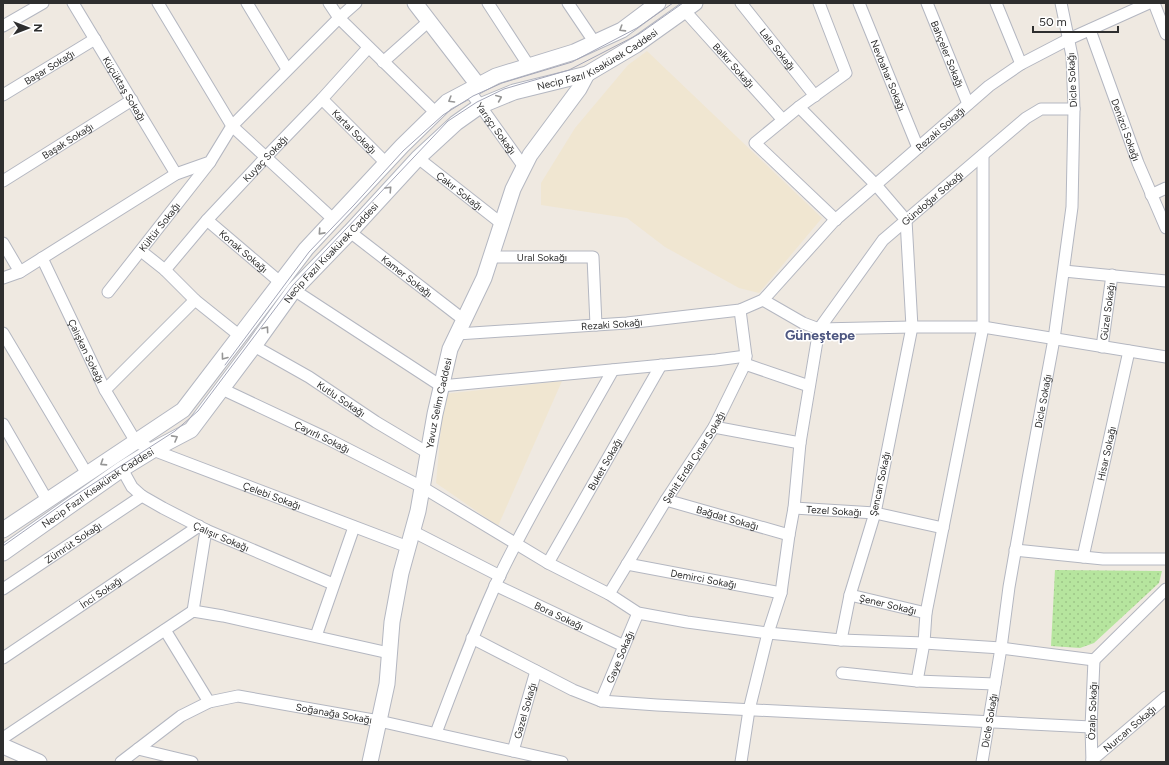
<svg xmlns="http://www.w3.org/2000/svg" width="1169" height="765" viewBox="0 0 1169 765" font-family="Figtree,sans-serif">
	<defs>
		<pattern id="park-dots" width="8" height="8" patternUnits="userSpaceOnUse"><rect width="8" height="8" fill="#b6e59e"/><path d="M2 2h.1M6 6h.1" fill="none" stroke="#9dc588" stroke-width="1.8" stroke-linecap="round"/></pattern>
	</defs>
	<rect width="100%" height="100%" fill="#efe9e1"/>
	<g fill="#f0e6d1">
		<polygon points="647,51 822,218 759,293 739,288 665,247 627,218 541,205 541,183 575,128 628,65"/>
		<polygon points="562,381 498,526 436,483 444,394"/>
	</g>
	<polygon fill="url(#park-dots)" points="1055,570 1162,571 1159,583 1094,643 1080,648 1051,646"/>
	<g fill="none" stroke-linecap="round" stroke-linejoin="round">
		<g stroke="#b4b7c1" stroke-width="13">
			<g id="street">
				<path id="s1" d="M73,3L176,174"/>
				<polyline points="158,3 232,126 333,219"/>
				<polyline points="247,3 287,69"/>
				<polyline points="329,3 339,18 436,113"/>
				<polyline points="488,3 529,66"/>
				<polyline points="568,3 595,43"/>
				<path id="s2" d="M741,3L815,96"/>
				<polyline points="819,3 846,73 799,107 755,143 836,220"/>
				<path id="s3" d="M859,3L918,148"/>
				<path id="s4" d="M927,3L968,104"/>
				<polyline points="996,3 1021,64"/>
				<polyline points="1154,3 1166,34"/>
				<path id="s5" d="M685,11L783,120"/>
				<polyline points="3,26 43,3"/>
				<path id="s6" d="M1090,30L1138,163L1166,228"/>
				<polyline points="383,62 429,21"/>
				<path id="s7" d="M469,90L524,167"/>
				<path id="s8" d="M3,95L95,39"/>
				<path id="s9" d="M322,99L386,163"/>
				<polyline points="799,107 876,185 906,220 912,327 875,513 850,595 841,640"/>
				<path id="s10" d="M418,158L502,224"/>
				<path id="s11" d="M3,181L132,100"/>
				<polyline points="1151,195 1166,188"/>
				<path id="s12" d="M207,220L280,282"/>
				<path id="s13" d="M350,232L464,320"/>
				<polyline points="3,243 20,272"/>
				<polyline points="141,251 165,270 195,300 240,336"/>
				<path id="s14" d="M491,257H593L596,325"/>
				<path id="s15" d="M42,258L105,390L136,442L153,450L408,547"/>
				<path id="s16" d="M165,270L207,220L266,157L322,99L368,48"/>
				<polyline points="1064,271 1166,281"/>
				<polyline points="3,278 20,272 176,174 210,162 232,126 339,18 356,3"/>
				<polyline points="294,290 441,386 716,360 746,356"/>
				<path id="s17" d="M108,292L210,162"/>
				<polyline points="763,300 803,323 819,329 912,327 983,327 1166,357"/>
				<polyline points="3,333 87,474"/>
				<path id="s18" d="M457,334L627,323L740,310L763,300L834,221L989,86L1021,64L1069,39L1149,3"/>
				<path id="s19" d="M254,346L309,377L376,422L428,453"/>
				<path id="s20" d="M1102,347L1112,275"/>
				<polyline points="745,364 809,386"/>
				<path id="s21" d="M222,389L324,437L422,487L548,563L609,594L638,613L687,622L768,633L841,640L924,643L1001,648L1094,660"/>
				<polyline points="105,390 195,300"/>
				<polyline points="3,424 47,500"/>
				<polyline points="714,427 800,443"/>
				<path id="s22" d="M122,469L132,487L142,496L163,508L206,530L333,584"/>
				<path id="s23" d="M666,500L789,535"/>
				<path id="s24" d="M794,508L875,513L943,528"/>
				<polyline points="412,531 500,576"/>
				<polyline points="1015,550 1103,559 1166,559"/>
				<path id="s25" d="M1083,557L1129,351"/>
				<path id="s26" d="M548,563L661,365"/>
				<path id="s27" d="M627,564L781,593"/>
				<path id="s28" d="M495,585L624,646"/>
				<path id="s29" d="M3,589L142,496"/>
				<path id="s30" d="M609,594L666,500L714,427L745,364L746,356L740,310"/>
				<path id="s31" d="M850,595L926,613"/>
				<polyline points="193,611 206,530"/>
				<polyline points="165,630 209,702"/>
				<polyline points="316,636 354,527"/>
				<polyline points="472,638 573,690 601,701 657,705 1091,727"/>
				<path id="s32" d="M3,658L199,526"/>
				<polyline points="1094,660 1166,589"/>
				<polyline points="842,673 917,681 995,684"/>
				<polyline points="917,681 924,643 926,613 983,327 983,155"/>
				<path id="s33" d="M601,701L638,613"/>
				<path d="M436,733C456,680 476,626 500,575C534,505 575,438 613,370"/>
				<polyline points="3,738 193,611 223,616 389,653"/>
				<polyline points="138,749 192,762"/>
				<path id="s34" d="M513,751L536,671"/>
				<path id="s35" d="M1092,760L1166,697"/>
				<path id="s36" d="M121,762L181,716L209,702L238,696L379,721L562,762"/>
				<path id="s37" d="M741,762L749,710L768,633L781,593L789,535L794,508L800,443L819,329L883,240L1026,118L1041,109H1074"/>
				<path id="s38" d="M982,762L1001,648L1009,587L1028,479L1054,339L1072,207L1074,109L1072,56L1061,3"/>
				<path id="s39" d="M1092,762L1091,727L1094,660"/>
			</g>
		</g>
		<g stroke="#b4b7c1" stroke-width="17">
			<g id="secondary">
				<polyline points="415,3 478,85"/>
				<polyline points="3,530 183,410 306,249 402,146 447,102 496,76 574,52 622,30 658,3"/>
				<path id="s40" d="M3,553L122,469L153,450L191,430L254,346L294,290L350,232L418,158L456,123L480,106L514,92L587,74L636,45L695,3"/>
				<polyline points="3,746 39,762"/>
				<path id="s41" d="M370,762L387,684L392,622L401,573L418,511L435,414L450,349L484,278L513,189L530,155L579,89L587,74"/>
			</g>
		</g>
		<use href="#street" stroke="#fff" stroke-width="11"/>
		<use href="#secondary" stroke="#fff" stroke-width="15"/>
		<g stroke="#a3a6b8" stroke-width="1">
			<polyline points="225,365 309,252 354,205 403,151 443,115 473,96 502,83 572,62 637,28 673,3"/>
			<polyline points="3,546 68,500 175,431 198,411 293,285 448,121 477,102 504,89 569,70 639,34 683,3"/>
		</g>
	</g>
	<defs><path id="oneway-chevron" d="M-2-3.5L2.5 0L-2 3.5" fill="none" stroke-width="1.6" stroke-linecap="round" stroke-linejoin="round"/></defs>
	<g stroke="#969696">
		<use href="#oneway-chevron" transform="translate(622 29) rotate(148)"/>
		<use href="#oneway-chevron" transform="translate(499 98) rotate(-23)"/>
		<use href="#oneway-chevron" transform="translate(451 100) rotate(149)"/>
		<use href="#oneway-chevron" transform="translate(389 189) rotate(-47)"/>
		<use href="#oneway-chevron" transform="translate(321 232) rotate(132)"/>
		<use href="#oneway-chevron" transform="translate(266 329) rotate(-54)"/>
		<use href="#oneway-chevron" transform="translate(224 357) rotate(127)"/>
		<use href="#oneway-chevron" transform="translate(175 438) rotate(-29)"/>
		<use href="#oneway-chevron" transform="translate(103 463) rotate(147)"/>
	</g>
	<g text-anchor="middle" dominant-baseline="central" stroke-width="3" stroke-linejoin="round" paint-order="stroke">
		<g font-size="10" fill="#2e2e2e" stroke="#fff">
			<text stroke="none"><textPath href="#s2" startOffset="59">Lale Sokağı</textPath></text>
			<text stroke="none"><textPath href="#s4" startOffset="55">Bahçeler Sokağı</textPath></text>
			<text stroke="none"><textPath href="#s40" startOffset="788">Necip Fazıl Kısakürek Caddesi</textPath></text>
			<text stroke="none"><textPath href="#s5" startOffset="73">Balkır Sokağı</textPath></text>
			<text stroke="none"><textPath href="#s8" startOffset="54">Başar Sokağı</textPath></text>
			<text stroke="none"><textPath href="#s3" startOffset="78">Nevbahar Sokağı</textPath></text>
			<text transform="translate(1072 80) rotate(-93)">Dicle Sokağı</text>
			<text stroke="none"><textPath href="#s1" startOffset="100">Küçüktaş Sokağı</textPath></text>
			<text stroke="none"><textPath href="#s7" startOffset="47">Yarışçı Sokağı</textPath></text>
			<text stroke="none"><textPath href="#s18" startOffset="556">Rezaki Sokağı</textPath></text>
			<text stroke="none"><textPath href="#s6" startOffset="106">Denizci Sokağı</textPath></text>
			<text stroke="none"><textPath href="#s9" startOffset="46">Kartal Sokağı</textPath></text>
			<text stroke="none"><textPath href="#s11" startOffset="76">Başak Sokağı</textPath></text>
			<text stroke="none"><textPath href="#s16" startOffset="150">Kuyaç Sokağı</textPath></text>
			<text stroke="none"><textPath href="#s10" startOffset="53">Çakır Sokağı</textPath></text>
			<text stroke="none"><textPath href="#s37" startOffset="615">Gündoğar Sokağı</textPath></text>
			<text stroke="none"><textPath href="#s17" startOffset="83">Kültür Sokağı</textPath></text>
			<text stroke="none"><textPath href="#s12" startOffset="48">Konak Sokağı</textPath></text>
			<text stroke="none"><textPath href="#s40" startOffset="451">Necip Fazıl Kısakürek Caddesi</textPath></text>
			<text stroke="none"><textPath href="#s14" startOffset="51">Ural Sokağı</textPath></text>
			<text stroke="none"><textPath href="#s13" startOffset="72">Kamer Sokağı</textPath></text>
			<text stroke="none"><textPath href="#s20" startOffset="36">Güzel Sokağı</textPath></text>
			<text stroke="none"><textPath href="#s18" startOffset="155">Rezaki Sokağı</textPath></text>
			<text stroke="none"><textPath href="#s15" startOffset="103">Çalışkan Sokağı</textPath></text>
			<text stroke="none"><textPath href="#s19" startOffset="102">Kutlu Sokağı</textPath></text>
			<text stroke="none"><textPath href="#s38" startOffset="366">Dicle Sokağı</textPath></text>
			<text stroke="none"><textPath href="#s41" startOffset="366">Yavuz Selim Caddesi</textPath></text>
			<text stroke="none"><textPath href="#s21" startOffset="111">Çayırlı Sokağı</textPath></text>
			<text stroke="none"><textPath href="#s25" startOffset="106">Hisar Sokağı</textPath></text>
			<text stroke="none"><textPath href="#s30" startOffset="161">Şehit Erdal Çınar Sokağı</textPath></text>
			<text stroke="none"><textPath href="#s26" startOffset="114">Buket Sokağı</textPath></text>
			<text transform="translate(880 484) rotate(-78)">Şencan Sokağı</text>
			<text stroke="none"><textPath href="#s40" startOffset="115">Necip Fazıl Kısakürek Caddesi</textPath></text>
			<text stroke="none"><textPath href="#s15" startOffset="353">Çelebi Sokağı</textPath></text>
			<text stroke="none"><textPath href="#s24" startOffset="40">Tezel Sokağı</textPath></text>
			<text stroke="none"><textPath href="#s23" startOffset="64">Bağdat Sokağı</textPath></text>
			<text stroke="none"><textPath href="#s22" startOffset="123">Çalışır Sokağı</textPath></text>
			<text stroke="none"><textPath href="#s29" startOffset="84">Zümrüt Sokağı</textPath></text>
			<text stroke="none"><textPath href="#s27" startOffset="78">Demirci Sokağı</textPath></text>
			<text stroke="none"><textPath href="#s32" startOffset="118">İnci Sokağı</textPath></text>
			<text stroke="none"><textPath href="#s31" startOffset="39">Şener Sokağı</textPath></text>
			<text stroke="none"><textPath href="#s28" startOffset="71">Bora Sokağı</textPath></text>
			<text stroke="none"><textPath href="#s33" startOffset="48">Gaye Sokağı</textPath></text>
			<text stroke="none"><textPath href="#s34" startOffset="42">Gazel Sokağı</textPath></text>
			<text stroke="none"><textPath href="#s39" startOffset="51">Özalp Sokağı</textPath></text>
			<text stroke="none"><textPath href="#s36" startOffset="234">Soğanağa Sokağı</textPath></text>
			<text stroke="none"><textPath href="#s38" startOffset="42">Dicle Sokağı</textPath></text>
			<text stroke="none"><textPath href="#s35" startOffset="49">Nurcan Sokağı</textPath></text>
		</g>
		<g font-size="14" font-weight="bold" fill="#4d5680" stroke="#fff">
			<text x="820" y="335">Güneştepe</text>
		</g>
	</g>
	<rect width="1169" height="765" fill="none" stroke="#2e2e2e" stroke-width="8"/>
	<g transform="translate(28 28) rotate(90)" stroke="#ffffff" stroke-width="3" paint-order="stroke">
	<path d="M0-3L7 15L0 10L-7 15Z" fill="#2e2e2e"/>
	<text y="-6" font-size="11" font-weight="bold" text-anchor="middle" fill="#2e2e2e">N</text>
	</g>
	<path d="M1033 26v6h85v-6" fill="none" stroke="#2e2e2e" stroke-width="2"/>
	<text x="1039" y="26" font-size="12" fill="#2e2e2e" stroke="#ffffff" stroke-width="3" paint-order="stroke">50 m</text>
</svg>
